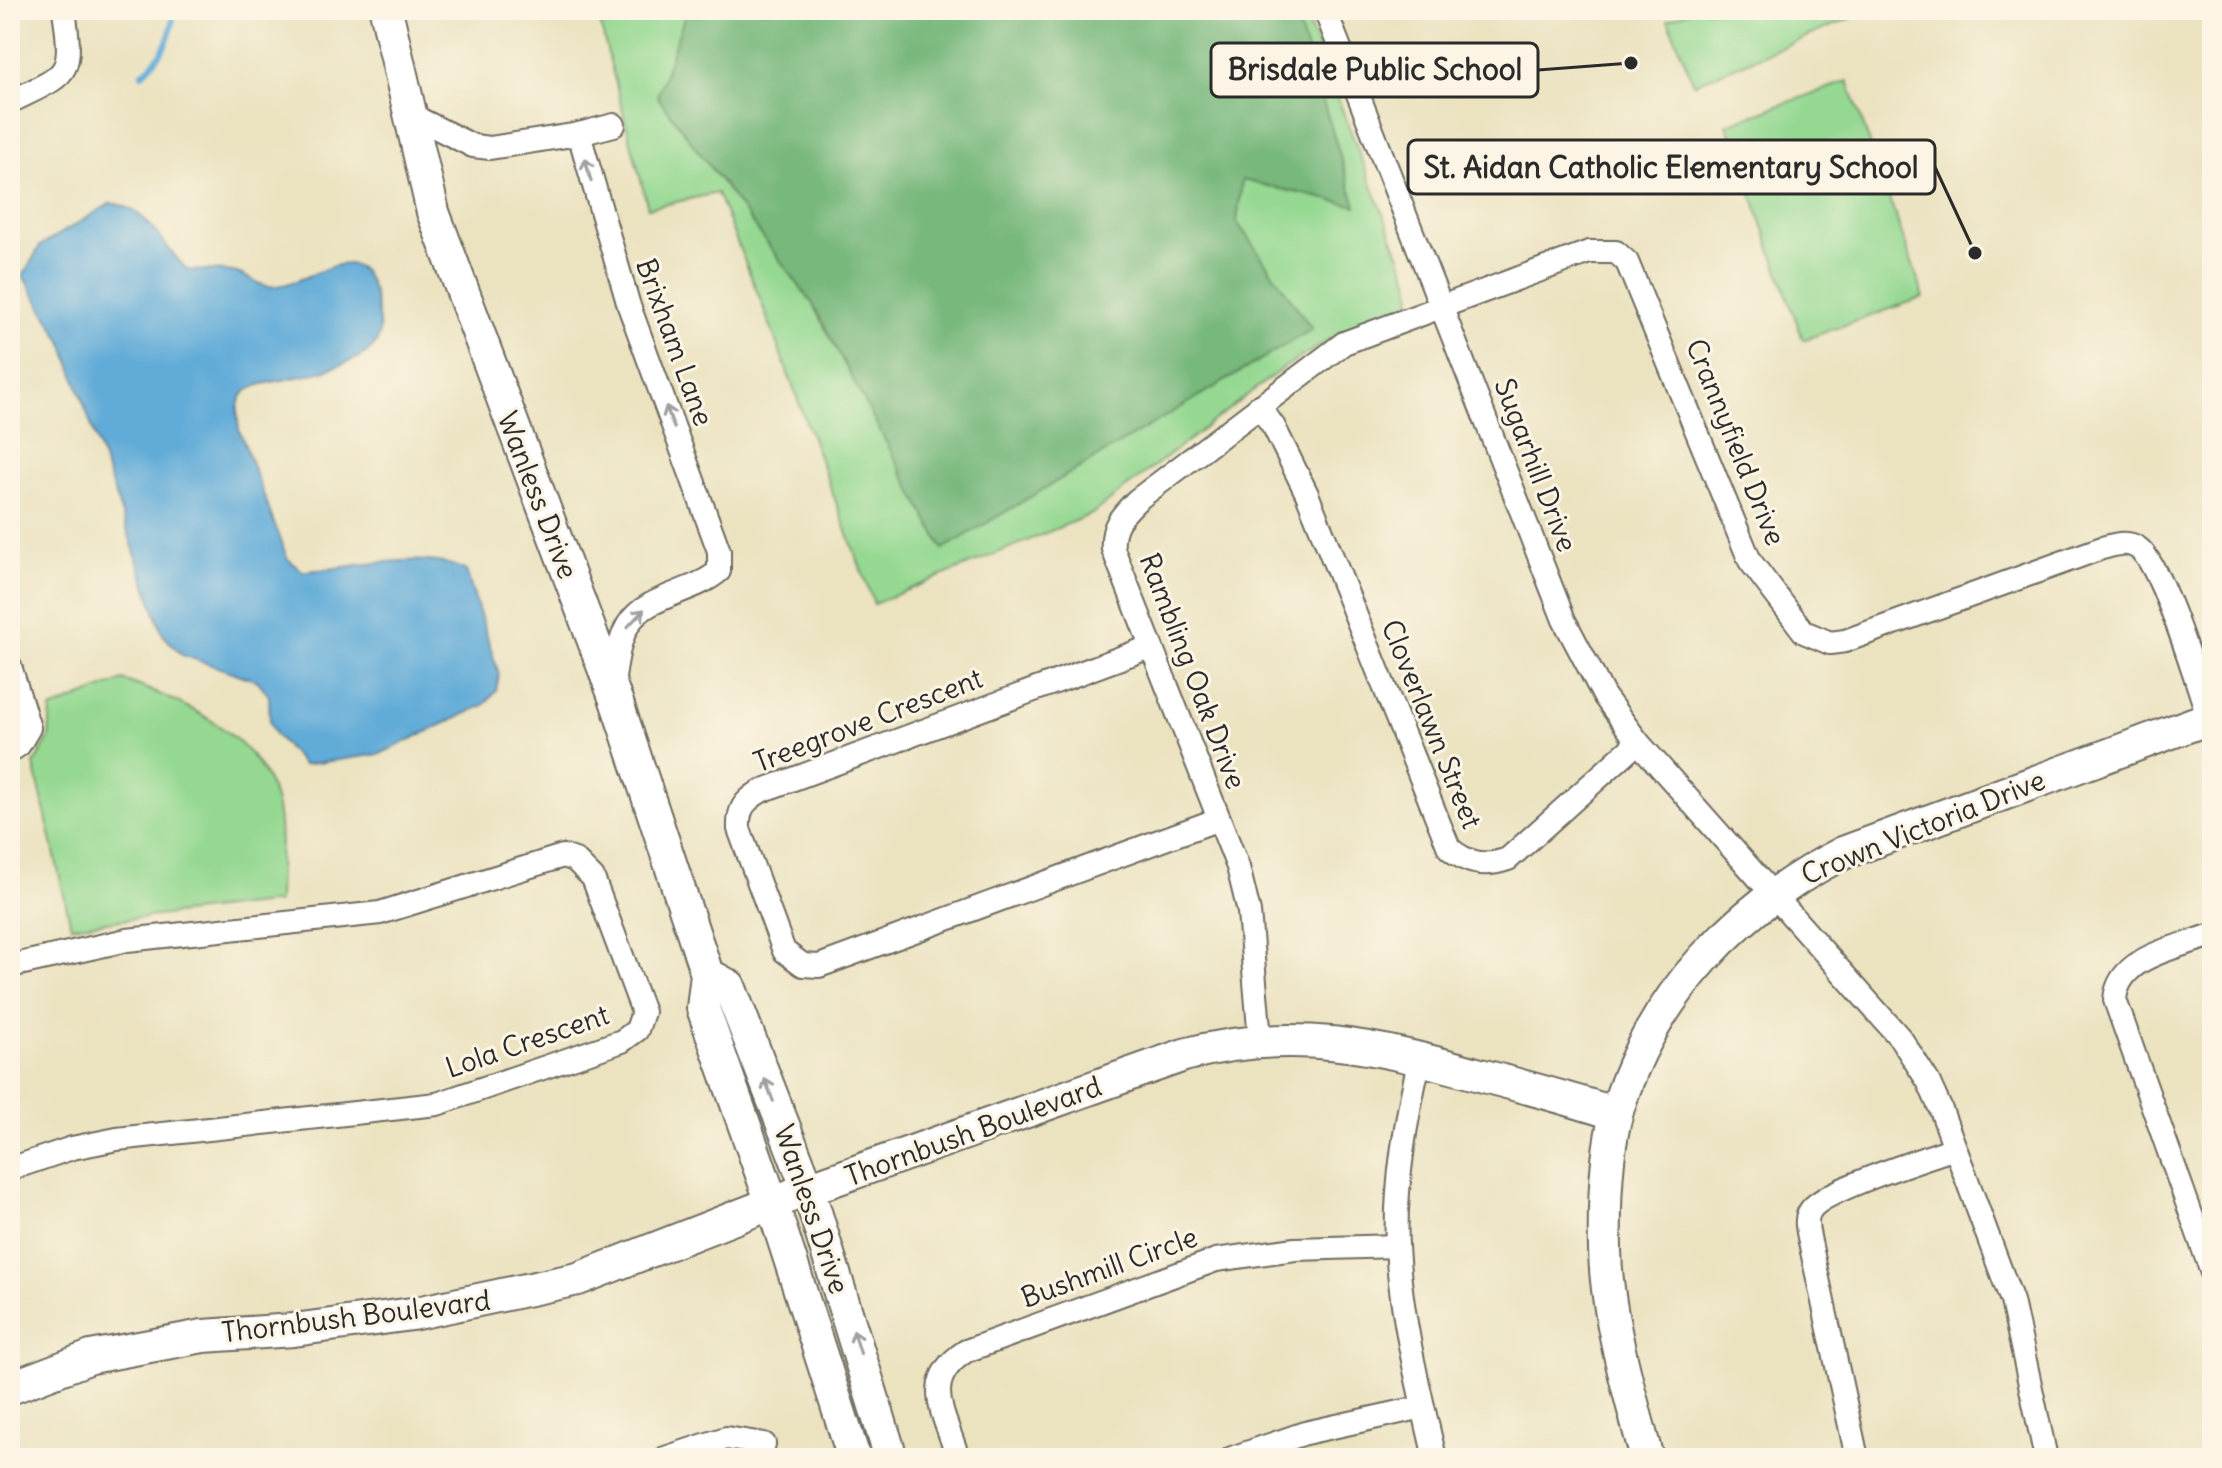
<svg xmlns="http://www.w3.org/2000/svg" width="2222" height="1468" viewBox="0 0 2222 1468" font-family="Delius,sans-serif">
	<rect width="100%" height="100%" fill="#fcf5e5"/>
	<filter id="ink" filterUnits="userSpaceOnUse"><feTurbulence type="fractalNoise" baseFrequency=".0125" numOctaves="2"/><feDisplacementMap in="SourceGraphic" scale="16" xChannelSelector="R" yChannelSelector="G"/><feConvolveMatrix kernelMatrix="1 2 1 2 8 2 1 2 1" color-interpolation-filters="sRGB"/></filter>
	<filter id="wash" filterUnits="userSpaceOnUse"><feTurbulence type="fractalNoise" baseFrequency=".006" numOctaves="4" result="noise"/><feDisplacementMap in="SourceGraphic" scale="32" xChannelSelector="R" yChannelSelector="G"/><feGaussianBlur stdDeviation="1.8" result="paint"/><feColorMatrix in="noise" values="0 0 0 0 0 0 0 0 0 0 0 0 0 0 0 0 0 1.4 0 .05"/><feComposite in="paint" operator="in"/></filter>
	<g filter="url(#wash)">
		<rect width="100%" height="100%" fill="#ebe2c0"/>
		<g fill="#94d891" stroke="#60825e" stroke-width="2">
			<polygon points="661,10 1303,10 1410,282 1412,301 1356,324 1280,370 1092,514 874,604 761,301 717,193 648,208 600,23"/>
			<polygon points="1692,10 1870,10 1694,84 1668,20"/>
			<polygon points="1848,81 1924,297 1803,340 1727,124"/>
			<path d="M123,680C184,702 258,733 276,803C283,833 278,872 278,902L71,926L34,764L49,738L51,709Z"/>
		</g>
		<polygon fill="#77b87b" stroke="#517253" stroke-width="2" points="687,10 1294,10 1356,206 1242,180 1237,222 1312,329 943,549 812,303 657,96"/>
		<path fill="#60abd8" stroke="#466b82" stroke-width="2" d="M111,203C150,208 161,246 188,270C203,272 223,268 237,273C251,277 261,289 277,286C319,281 363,229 376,305C378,317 382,330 377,341C368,361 310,375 288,379C254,386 231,385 239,429L287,558L302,571C346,570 428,548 466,571L499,674L496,691L484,705L380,754L303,765L275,734L270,723L269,696L258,681L182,655L163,635L63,343L23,276L40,246Z"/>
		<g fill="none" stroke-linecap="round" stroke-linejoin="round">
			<path stroke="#60abd8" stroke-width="6" d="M142,74C163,55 172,39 174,10"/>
		</g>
	</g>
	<g filter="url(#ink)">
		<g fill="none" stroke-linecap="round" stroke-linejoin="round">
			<g stroke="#6e6b5f" stroke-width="26">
				<g id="street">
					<polyline points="1325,10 1564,620 1604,696 1638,742 1901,1039 1928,1081 1941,1110 2012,1301 2046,1458"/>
					<path d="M10,102C68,73 74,78 64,10"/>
					<path d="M411,115L473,146L490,148L579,134L629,306L719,551V571C694,593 646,595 628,625C618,642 616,665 613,685"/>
					<polyline points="579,134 614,125"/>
					<path d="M1259,406L1274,427L1307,494L1449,848C1467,864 1486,867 1508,859L1638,742"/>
					<path d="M1150,647L761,791C744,801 738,809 739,829L784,951L803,965L819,966L1219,819"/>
					<polyline points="10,666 29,728 19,745 10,751"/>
					<path d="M2212,935C2177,948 2118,956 2115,1000L2212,1273"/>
					<polyline points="10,966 127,940 380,913 563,856 575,860 593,878 643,1012 637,1030 622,1041 437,1104 117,1139 72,1148 10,1169"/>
					<path d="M1260,1040L1249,912L1238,867L1113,549C1111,526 1121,516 1137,500L1344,343L1589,252H1616L1627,262L1750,561L1804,632L1830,643L1845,641L2102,548C2114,545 2127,540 2138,548C2163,565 2200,693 2212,728"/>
					<path d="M1420,1058C1406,1118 1394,1185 1397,1247C1401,1318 1419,1389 1435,1458"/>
					<polyline points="665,1458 726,1438 764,1444"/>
					<path d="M958,1458C945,1414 919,1381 966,1351L1216,1260L1295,1249L1397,1246"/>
					<polyline points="1232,1458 1305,1433 1423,1407"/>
					<path d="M1857,1458L1810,1242C1808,1231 1804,1220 1810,1211C1821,1190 1928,1158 1954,1148"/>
				</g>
			</g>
			<g stroke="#6e6b5f" stroke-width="36">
				<g id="secondary">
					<polyline points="386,10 433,212 616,700 707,974 703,1008 772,1203 854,1458"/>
					<polyline points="707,974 729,986 808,1189 891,1458"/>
					<path d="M10,1388L91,1357L203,1336L294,1330L412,1314L578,1279L808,1189L1184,1055C1291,1026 1377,1046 1480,1075C1526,1087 1571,1099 1616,1114"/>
					<path d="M1647,1458C1630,1396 1606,1313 1605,1250C1604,1205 1605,1154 1617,1111C1651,996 1738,906 1843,853L2212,717"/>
				</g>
			</g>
			<use href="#street" stroke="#fff" stroke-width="22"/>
			<use href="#secondary" stroke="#fff" stroke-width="32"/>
		</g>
		<defs><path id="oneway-shaft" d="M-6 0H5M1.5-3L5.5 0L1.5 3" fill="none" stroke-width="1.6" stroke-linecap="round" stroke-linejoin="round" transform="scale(2)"/></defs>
		<g stroke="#a0a0a0">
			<use href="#oneway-shaft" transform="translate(588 170) rotate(-105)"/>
			<use href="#oneway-shaft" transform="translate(670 417) rotate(-110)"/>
			<use href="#oneway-shaft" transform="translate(636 618) rotate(-47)"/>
			<use href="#oneway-shaft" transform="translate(769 1090) rotate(-111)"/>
			<use href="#oneway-shaft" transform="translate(857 1342) rotate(-107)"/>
		</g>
	</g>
	<g text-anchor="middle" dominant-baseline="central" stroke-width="6" stroke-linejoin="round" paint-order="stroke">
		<g font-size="28" fill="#2b2b2b" stroke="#fcf5e5">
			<text transform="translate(675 342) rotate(70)">Brixham Lane</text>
			<text transform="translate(1736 442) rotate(68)">Crannyfield Drive</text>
			<text transform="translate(1536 465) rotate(69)">Sugarhill Drive</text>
			<text transform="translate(538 495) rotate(69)">Wanless Drive</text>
			<text transform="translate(1193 671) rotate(69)">Rambling Oak Drive</text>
			<text transform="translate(868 720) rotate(-21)">Treegrove Crescent</text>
			<text transform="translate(1432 724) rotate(68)">Cloverlawn Street</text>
			<text transform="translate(1923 827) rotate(-22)">Crown Victoria Drive</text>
			<text transform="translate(527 1041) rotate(-19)">Lola Crescent</text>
			<text transform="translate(973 1131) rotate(-20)">Thornbush Boulevard</text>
			<text transform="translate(812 1209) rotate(71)">Wanless Drive</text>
			<text transform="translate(1109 1267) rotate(-20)">Bushmill Circle</text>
			<text transform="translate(356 1316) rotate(-7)">Thornbush Boulevard</text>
		</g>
	</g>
	<path fill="none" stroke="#2b2b2b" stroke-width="3" d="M1631 63L1538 70M1975 253L1935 167"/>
	<g fill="#2b2b2b" stroke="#fcf5e5" stroke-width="3">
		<circle cx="1631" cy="63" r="8"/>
		<circle cx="1975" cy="253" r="8"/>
	</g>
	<g fill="#fcf5e5" stroke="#2b2b2b" stroke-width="3">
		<rect x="1211" y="43" width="327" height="54" rx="8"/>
		<rect x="1408" y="140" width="527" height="54" rx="8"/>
	</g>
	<g font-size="30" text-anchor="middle" font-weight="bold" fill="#2b2b2b">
		<text x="1375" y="80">Brisdale Public School</text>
		<text x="1671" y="178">St. Aidan Catholic Elementary School</text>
	</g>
	<rect width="2222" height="1468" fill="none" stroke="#fcf5e5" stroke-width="40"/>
</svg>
